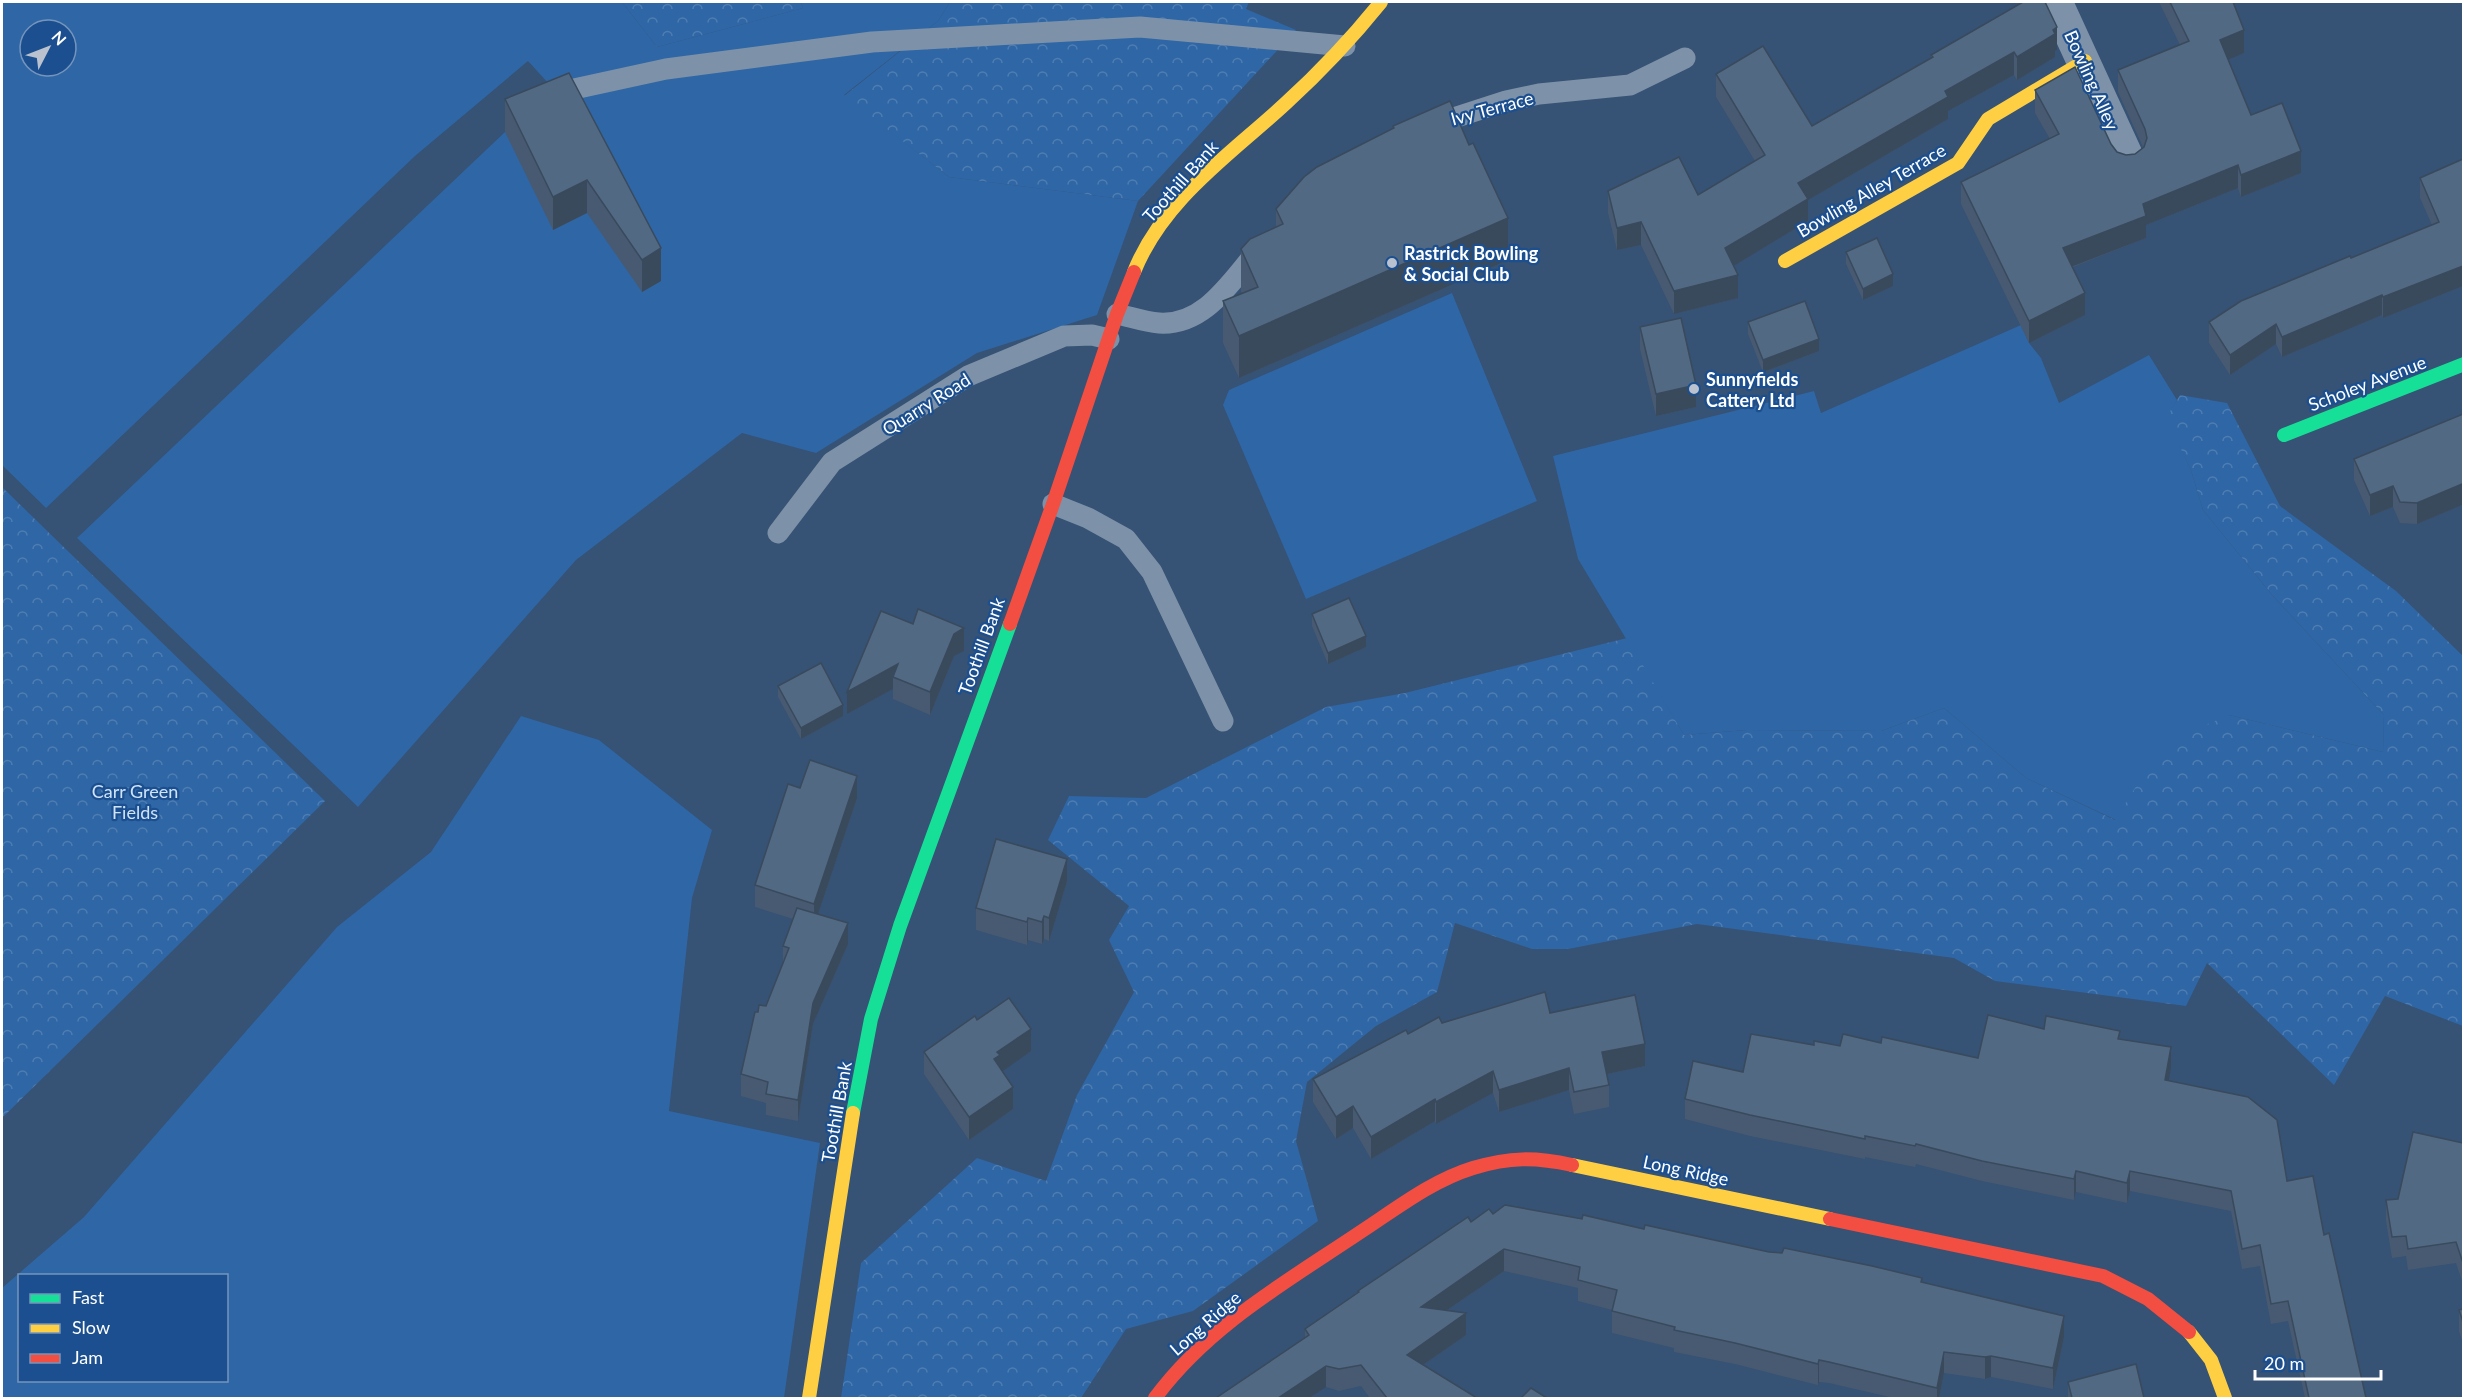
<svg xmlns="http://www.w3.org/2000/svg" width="2465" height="1400" viewBox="0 0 2465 1400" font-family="Lato,sans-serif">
	<defs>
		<pattern id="forest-crowns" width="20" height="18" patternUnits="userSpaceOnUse" patternTransform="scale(1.5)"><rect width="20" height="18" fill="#2f66a5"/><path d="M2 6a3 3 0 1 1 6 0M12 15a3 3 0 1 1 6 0" fill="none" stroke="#4e7db2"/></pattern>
	</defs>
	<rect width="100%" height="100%" fill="#365274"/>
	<g fill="#2f66a5" fill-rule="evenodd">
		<path d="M2,2H622L657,47L803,8L801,2H950L938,21L844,95L949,177L1138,201L1097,315L977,353L816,453L742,433L576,560L358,807L77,538L505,132L569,106L528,61L415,156L46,508L2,465ZM30,30H66V66H30Z"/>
		<polygon points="1452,293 1537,501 1306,599 1223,405 1229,390"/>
		<polygon points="2021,325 2029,343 2041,358 2059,403 2149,355 2177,400 2167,418 2191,470 2203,510 2273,596 2384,715 2383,752 2229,715 2116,820 2026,778 1944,708 1881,731 1747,730 1684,735 1578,559 1553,456 1814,391 1821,413"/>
		<path d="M521,716L599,740L712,830L692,898L669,1111L820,1143L784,1398H2V1288L84,1217L337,927L431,852ZM20,1276H226V1380H20Z"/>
	</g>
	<g fill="url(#forest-crowns)">
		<polygon points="622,2 801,2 803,8 657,47"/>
		<polygon points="950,2 1249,2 1246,9 1296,30 1138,201 949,177 844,96 938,21"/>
		<polygon points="2180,395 2227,403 2280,506 2396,591 2463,656 2463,1026 2385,996 2334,1085 2207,963 2186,1006 1995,981 1954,958 1697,924 1568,949 1532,949 1455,923 1437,992 1376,1026 1307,1082 1296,1141 1318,1221 1193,1311 1126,1329 1081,1398 841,1398 861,1263 977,1158 1046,1181 1077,1095 1134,992 1109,940 1129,906 1048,840 1069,796 1146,798 1326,707 1405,693 1627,638 1684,735 1747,730 1881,731 1944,708 2026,778 2115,820 2163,743 2229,715 2383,752 2384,715 2273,596 2203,510 2191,470 2166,418"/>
		<polygon points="2,487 325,801 2,1118"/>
	</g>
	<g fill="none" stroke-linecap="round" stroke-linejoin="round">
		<g stroke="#7d92a8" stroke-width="21">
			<polyline points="551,94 666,69 872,42 1140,27 1345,46"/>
			<polyline points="1432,125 1506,101 1539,94 1630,85 1685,58"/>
			<path d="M1117,314C1131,317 1145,322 1159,323C1206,326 1232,279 1260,248"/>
			<polyline points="1053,504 1088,518 1126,539 1152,572 1223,721"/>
			<polyline points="778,533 832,462 968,376 1064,336 1092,335 1109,339"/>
		</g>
		<polyline stroke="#7d92a8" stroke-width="33" points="2056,2 2128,159"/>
		<g stroke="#16e098" stroke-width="14">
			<polyline points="2284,435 2464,364"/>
			<polyline points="853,1113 871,1019 900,926 1010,624"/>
		</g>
		<g stroke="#ffcf43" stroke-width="14">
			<polyline points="1785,261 1958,163 1988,119 2085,61"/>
			<path d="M1134,272C1163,199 1231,154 1286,103C1321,71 1352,38 1381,2"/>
			<polyline points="1572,1165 1830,1219"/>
			<polyline points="2189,1332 2211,1360 2225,1398"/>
			<polyline points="809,1398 853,1113"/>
		</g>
		<g stroke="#f24e42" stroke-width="14">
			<polyline points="1010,624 1053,504 1117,314 1134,272"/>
			<polyline points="1830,1219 2103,1276 2148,1299 2189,1332"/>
			<path d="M1155,1398C1208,1326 1286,1282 1359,1233C1396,1209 1431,1181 1473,1168C1510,1157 1535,1157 1572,1165"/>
		</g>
	</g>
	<g fill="#475a72">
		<polygon points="2159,2 2233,2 2244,53 2228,59 2251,115 2301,173 2241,197 2238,188 2146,225 2146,238 2073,267 2085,315 2029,343 1961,204 1961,182 2050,139 2035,113 2035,90 2111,144 2117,152 2126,155 2135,154 2143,147 2118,92 2118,70 2180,45"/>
		<polygon points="2057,50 2055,51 2055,57 2017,80 2014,75 1948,111 1948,119 1808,200 1808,221 1734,265 1738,298 1674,314 1641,245 1617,250 1608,213 1608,191 1698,195 1755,161 1716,97 1716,74 1812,126 1931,58 1931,55"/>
		<polygon points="569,73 661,281 642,292 587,213 553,230 505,132 505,99"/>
		<polygon points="1393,126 1508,260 1239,378 1223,343 1223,301 1242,294 1241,291 1241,249 1276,227 1276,209 1393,129"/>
		<polygon points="2463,159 2463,286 2383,318 2382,315 2282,357 2276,344 2230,375 2209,343 2209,322 2351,258 2432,225 2420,198 2420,178"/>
		<polygon points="1846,252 1893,286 1863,300 1846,264"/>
		<polygon points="1748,322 1819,351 1763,372 1748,334"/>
		<polygon points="1640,327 1696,407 1656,416 1640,349"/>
		<polygon points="2463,414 2463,508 2462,505 2417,524 2400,523 2393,507 2370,516 2354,480 2354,459"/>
		<polygon points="1312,614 1366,647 1328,664 1312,626"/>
		<polygon points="964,651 954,656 930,715 893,699 893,689 847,714 847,692"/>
		<polygon points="778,686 843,716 801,739 778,697"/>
		<polygon points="800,788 857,798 818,914 848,944 813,1024 798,1121 766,1115 766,1103 741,1096 741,1074 758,1012 766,1006 783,964 783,946 793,919 755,907 755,885"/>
		<polygon points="1067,881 1049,941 1044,939 1042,944 1028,940 1027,945 976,930 976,908"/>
		<polygon points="1550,1013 1645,1066 1607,1074 1609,1085 1609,1107 1574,1114 1569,1090 1499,1112 1493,1093 1436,1124 1435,1121 1371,1159 1353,1128 1336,1139 1313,1102 1313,1079 1442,1023"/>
		<polygon points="977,1020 1031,1051 1002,1071 1013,1109 969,1140 924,1074 924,1052"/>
		<polygon points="2044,1029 2120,1039 2171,1068 2168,1081 2287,1181 2324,1235 2366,1398 2305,1398 2288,1321 2271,1324 2260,1266 2242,1269 2231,1211 2130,1191 2127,1203 2076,1192 2074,1200 1982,1181 1916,1164 1915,1167 1865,1157 1865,1159 1750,1136 1685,1119 1685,1099 1743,1072 1814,1045 1840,1046 1881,1043 1978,1058"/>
		<polygon points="2463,1143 2463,1284 2456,1263 2408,1270 2406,1256 2392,1258 2386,1221 2386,1200 2398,1199"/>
		<polygon points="1493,1214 1582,1219 1769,1252 1922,1282 2064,1337 2053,1389 1991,1377 1985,1379 1944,1373 1939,1398 1894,1398 1829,1383 1819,1382 1818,1385 1735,1364 1674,1352 1674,1348 1612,1333 1612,1310 1578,1301 1578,1288 1504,1271 1446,1311 1466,1335 1423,1365 1477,1398 1370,1398 1361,1386 1339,1391 1326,1387 1305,1338 1305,1329 1358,1293 1358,1291 1471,1222"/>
		<polygon points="2463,1309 2463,1343 2459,1331 2459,1310"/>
		<polygon points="2068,1382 2144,1398 2068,1398"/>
	</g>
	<g fill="#394a5c">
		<polygon points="2057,27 2057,50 2055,51 2055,57 2017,80 2017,57"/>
		<polygon points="2244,30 2244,53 2220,63 2220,40"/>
		<polygon points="2014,52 2014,75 1948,111 1948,119 1808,200 1808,221 1725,271 1725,248 1798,183 1945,91"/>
		<polygon points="2301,151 2301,173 2241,197 2241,175"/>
		<polygon points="2238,165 2238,188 2146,225 2146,238 2063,270 2063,248 2143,204"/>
		<polygon points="587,180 587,213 553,230 553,197"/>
		<polygon points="1508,218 1508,260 1239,378 1239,336"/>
		<polygon points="1641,222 1641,245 1617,250 1617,228"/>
		<polygon points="661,248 661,281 642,292 642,260"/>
		<polygon points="2463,266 2463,286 2383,318 2383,297"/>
		<polygon points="1893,274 1893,286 1863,300 1863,289"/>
		<polygon points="1738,275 1738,298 1674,314 1674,291"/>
		<polygon points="2085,293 2085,315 2029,343 2029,321"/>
		<polygon points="2382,295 2382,315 2282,357 2282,337"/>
		<polygon points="2276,324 2276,344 2230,375 2230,355"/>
		<polygon points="1819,339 1819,351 1763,372 1763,360"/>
		<polygon points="1696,385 1696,407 1656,416 1656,394"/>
		<polygon points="2462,484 2462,505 2417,524 2417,503"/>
		<polygon points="2393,486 2393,507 2370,516 2370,495"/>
		<polygon points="964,628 964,651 954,656 930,715 930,692 954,634"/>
		<polygon points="1366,636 1366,647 1328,664 1328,653"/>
		<polygon points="898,664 893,677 893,689 847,714 847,692"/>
		<polygon points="843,705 843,716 801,739 801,728"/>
		<polygon points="857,776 857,798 814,926 814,904"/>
		<polygon points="1067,859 1067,881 1049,941 1049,918"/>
		<polygon points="1044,916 1044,939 1042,944 1042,922"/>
		<polygon points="1028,918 1028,940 1027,945 1027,922"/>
		<polygon points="848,923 848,944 813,1024 798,1121 798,1100 813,1003"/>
		<polygon points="1031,1029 1031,1051 1000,1073 994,1059 997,1052"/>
		<polygon points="1645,1044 1645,1066 1602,1075 1602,1052"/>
		<polygon points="2171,1047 2171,1068 2165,1101 2165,1080"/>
		<polygon points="1569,1068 1569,1090 1499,1112 1499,1090"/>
		<polygon points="1493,1071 1493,1093 1436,1124 1436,1102"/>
		<polygon points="1013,1087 1013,1109 969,1140 969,1117"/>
		<polygon points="1435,1099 1435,1121 1371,1159 1371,1137"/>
		<polygon points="1353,1106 1353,1128 1336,1139 1336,1117"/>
		<polygon points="2076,1171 2076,1192 2074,1200 2074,1179"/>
		<polygon points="2130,1171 2130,1191 2127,1203 2127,1183"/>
		<polygon points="1504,1249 1504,1271 1421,1328 1421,1307"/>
		<polygon points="1466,1313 1466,1335 1407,1376 1407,1355"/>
		<polygon points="2064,1316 2064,1337 2053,1389 2053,1368"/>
		<polygon points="1944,1352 1944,1373 1939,1398 1937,1398 1937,1388"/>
		<polygon points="1991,1356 1991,1377 1985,1379 1985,1357"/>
		<polygon points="1819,1360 1819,1382 1818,1385 1818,1364"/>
		<polygon points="1326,1366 1326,1387 1309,1398 1278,1398"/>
	</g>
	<g fill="#526984" stroke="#394a5c" stroke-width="1.5">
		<polygon points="2023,2 2045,2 2057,27 2053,30 2055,34 2017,57 2014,52 1945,91 1948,97 1798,183 1808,199 1725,248 1738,275 1674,291 1641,222 1617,228 1608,191 1679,157 1698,195 1765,155 1716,74 1763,46 1812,126 1933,57 1931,55"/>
		<polygon points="2170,2 2233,2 2244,30 2220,40 2251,115 2282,103 2301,151 2241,175 2238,165 2143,204 2146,216 2063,248 2085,293 2029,321 1961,182 2059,134 2035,90 2075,67 2111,144 2117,152 2126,155 2135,154 2144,147 2147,138 2145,129 2118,70 2189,41"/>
		<polygon points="569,73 661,248 642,260 587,180 553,197 505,99"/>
		<polygon points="1450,101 1469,145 1473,143 1508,218 1239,336 1223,301 1258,287 1241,249 1250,239 1283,224 1276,209 1304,177 1317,167 1394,128 1393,126"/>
		<polygon points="2463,159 2463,266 2383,297 2382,295 2282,337 2276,324 2230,355 2209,322 2241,301 2350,256 2351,258 2439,222 2420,178"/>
		<polygon points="1877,238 1893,274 1863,289 1846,252"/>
		<polygon points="1805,301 1819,339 1763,360 1748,322"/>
		<polygon points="1681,318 1696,385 1656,394 1640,327"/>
		<polygon points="2463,414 2463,487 2462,484 2417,503 2400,502 2393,486 2370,495 2354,459"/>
		<polygon points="1349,598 1366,636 1328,653 1312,614"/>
		<polygon points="918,609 964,628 954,634 930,692 893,677 898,664 847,692 881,611 913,624"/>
		<polygon points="821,663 843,705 801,728 778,686"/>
		<polygon points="810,760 857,776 814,904 755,885 788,784 800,788"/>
		<polygon points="996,839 1067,859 1049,918 1044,916 1042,922 1028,918 1027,922 976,908"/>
		<polygon points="797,908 848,923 813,1003 798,1100 766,1094 768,1082 741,1074 755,1012 758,1012 759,1005 766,1006 789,948 783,946"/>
		<polygon points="1545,992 1550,1013 1635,995 1645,1044 1602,1052 1609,1085 1574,1092 1569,1068 1499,1090 1493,1071 1436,1102 1435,1099 1371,1137 1353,1106 1336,1117 1313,1079 1406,1030 1408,1034 1439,1017 1442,1023"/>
		<polygon points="1009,998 1031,1029 997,1052 1000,1055 994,1059 1013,1087 969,1117 924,1052 975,1016 977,1020"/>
		<polygon points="1988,1015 2044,1029 2046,1016 2120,1031 2118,1039 2171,1047 2165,1080 2248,1097 2277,1120 2287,1181 2313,1176 2324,1235 2329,1233 2366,1398 2309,1398 2288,1301 2271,1304 2260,1245 2242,1249 2231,1191 2130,1171 2127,1183 2076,1171 2074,1179 1982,1161 1916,1144 1915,1146 1865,1136 1865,1139 1750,1115 1685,1099 1693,1061 1743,1072 1751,1034 1814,1045 1814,1041 1840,1046 1843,1034 1881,1043 1882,1037 1978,1058"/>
		<polygon points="2413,1132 2463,1143 2463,1263 2456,1242 2408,1249 2406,1236 2392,1237 2386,1200 2398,1199"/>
		<polygon points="1505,1205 1582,1219 1583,1215 1644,1229 1645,1225 1769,1252 1782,1253 1784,1248 1872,1266 1922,1278 1921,1282 2064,1316 2053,1368 1991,1356 1985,1357 1944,1352 1937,1388 1829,1362 1819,1360 1818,1364 1735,1343 1674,1330 1675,1327 1612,1311 1617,1290 1578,1280 1580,1267 1504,1249 1421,1307 1466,1313 1407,1355 1477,1398 1387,1398 1361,1365 1339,1369 1326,1366 1278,1398 1216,1398 1309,1335 1305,1329 1359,1292 1358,1291 1468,1217 1471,1222 1489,1209 1493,1214"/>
		<polygon points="2463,1309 2463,1322 2459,1310"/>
		<polygon points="2136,1364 2144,1398 2072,1398 2068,1382"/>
		<polygon points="1531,1388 1547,1398 1521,1398"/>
	</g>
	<g fill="#b9c2ce" stroke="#1b4f8f" stroke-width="2">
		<circle cx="1392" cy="263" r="6"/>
		<circle cx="1694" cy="389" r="6"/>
	</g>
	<g text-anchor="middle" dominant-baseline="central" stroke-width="4.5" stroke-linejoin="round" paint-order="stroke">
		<g font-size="18" fill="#fff" stroke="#1b4f8f">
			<text transform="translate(2092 80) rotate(66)">Bowling Alley</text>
			<text transform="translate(1492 108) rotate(-15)">Ivy Terrace</text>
			<text transform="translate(1180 181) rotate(-48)">Toothill Bank</text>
			<text transform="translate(1871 190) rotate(-30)">Bowling Alley Terrace</text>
			<text transform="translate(2367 383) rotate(-21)">Scholey Avenue</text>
			<text transform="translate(926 404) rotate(-32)">Quarry Road</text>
			<text transform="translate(981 646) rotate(-70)">Toothill Bank</text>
			<text transform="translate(836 1112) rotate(-80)">Toothill Bank</text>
			<text transform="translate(1686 1170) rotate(12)">Long Ridge</text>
			<text transform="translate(1205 1323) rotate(-41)">Long Ridge</text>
		</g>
		<g font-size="18" font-weight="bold" fill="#fff" stroke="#1b4f8f" text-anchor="start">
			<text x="1404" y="253">Rastrick Bowling<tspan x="1404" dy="21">&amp; Social Club</tspan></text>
			<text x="1706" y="379">Sunnyfields<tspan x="1706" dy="21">Cattery Ltd</tspan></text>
		</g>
		<g font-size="18" fill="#cfe3fa" stroke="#1b4f8f">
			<text x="135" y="791">Carr Green<tspan x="135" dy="21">Fields</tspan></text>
		</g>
	</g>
	<rect width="2465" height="1400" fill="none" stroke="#ffffff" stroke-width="6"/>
	<rect x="18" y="1274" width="210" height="108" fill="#1b4f8f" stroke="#7695bc" stroke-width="1.5"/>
	<rect x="30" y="1294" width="30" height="9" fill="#16e098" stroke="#7695bc" stroke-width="1.5"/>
	<text x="72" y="1304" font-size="18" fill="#ffffff">Fast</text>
	<rect x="30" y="1324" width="30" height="9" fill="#ffcf43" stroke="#7695bc" stroke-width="1.5"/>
	<text x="72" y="1334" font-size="18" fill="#ffffff">Slow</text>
	<rect x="30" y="1354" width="30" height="9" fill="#f24e42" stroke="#7695bc" stroke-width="1.5"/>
	<text x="72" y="1364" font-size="18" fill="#ffffff">Jam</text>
	<g transform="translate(48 48) rotate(48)"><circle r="28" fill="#1b4f8f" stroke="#7695bc" stroke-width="1.5"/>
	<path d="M0-4.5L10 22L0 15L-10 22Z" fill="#b9c2ce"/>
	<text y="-9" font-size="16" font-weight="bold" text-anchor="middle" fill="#ffffff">N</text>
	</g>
	<path d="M2255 1370v9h126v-9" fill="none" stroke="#ffffff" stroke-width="3"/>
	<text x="2264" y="1370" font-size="18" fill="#ffffff" stroke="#1b4f8f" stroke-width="4.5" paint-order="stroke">20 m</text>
</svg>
